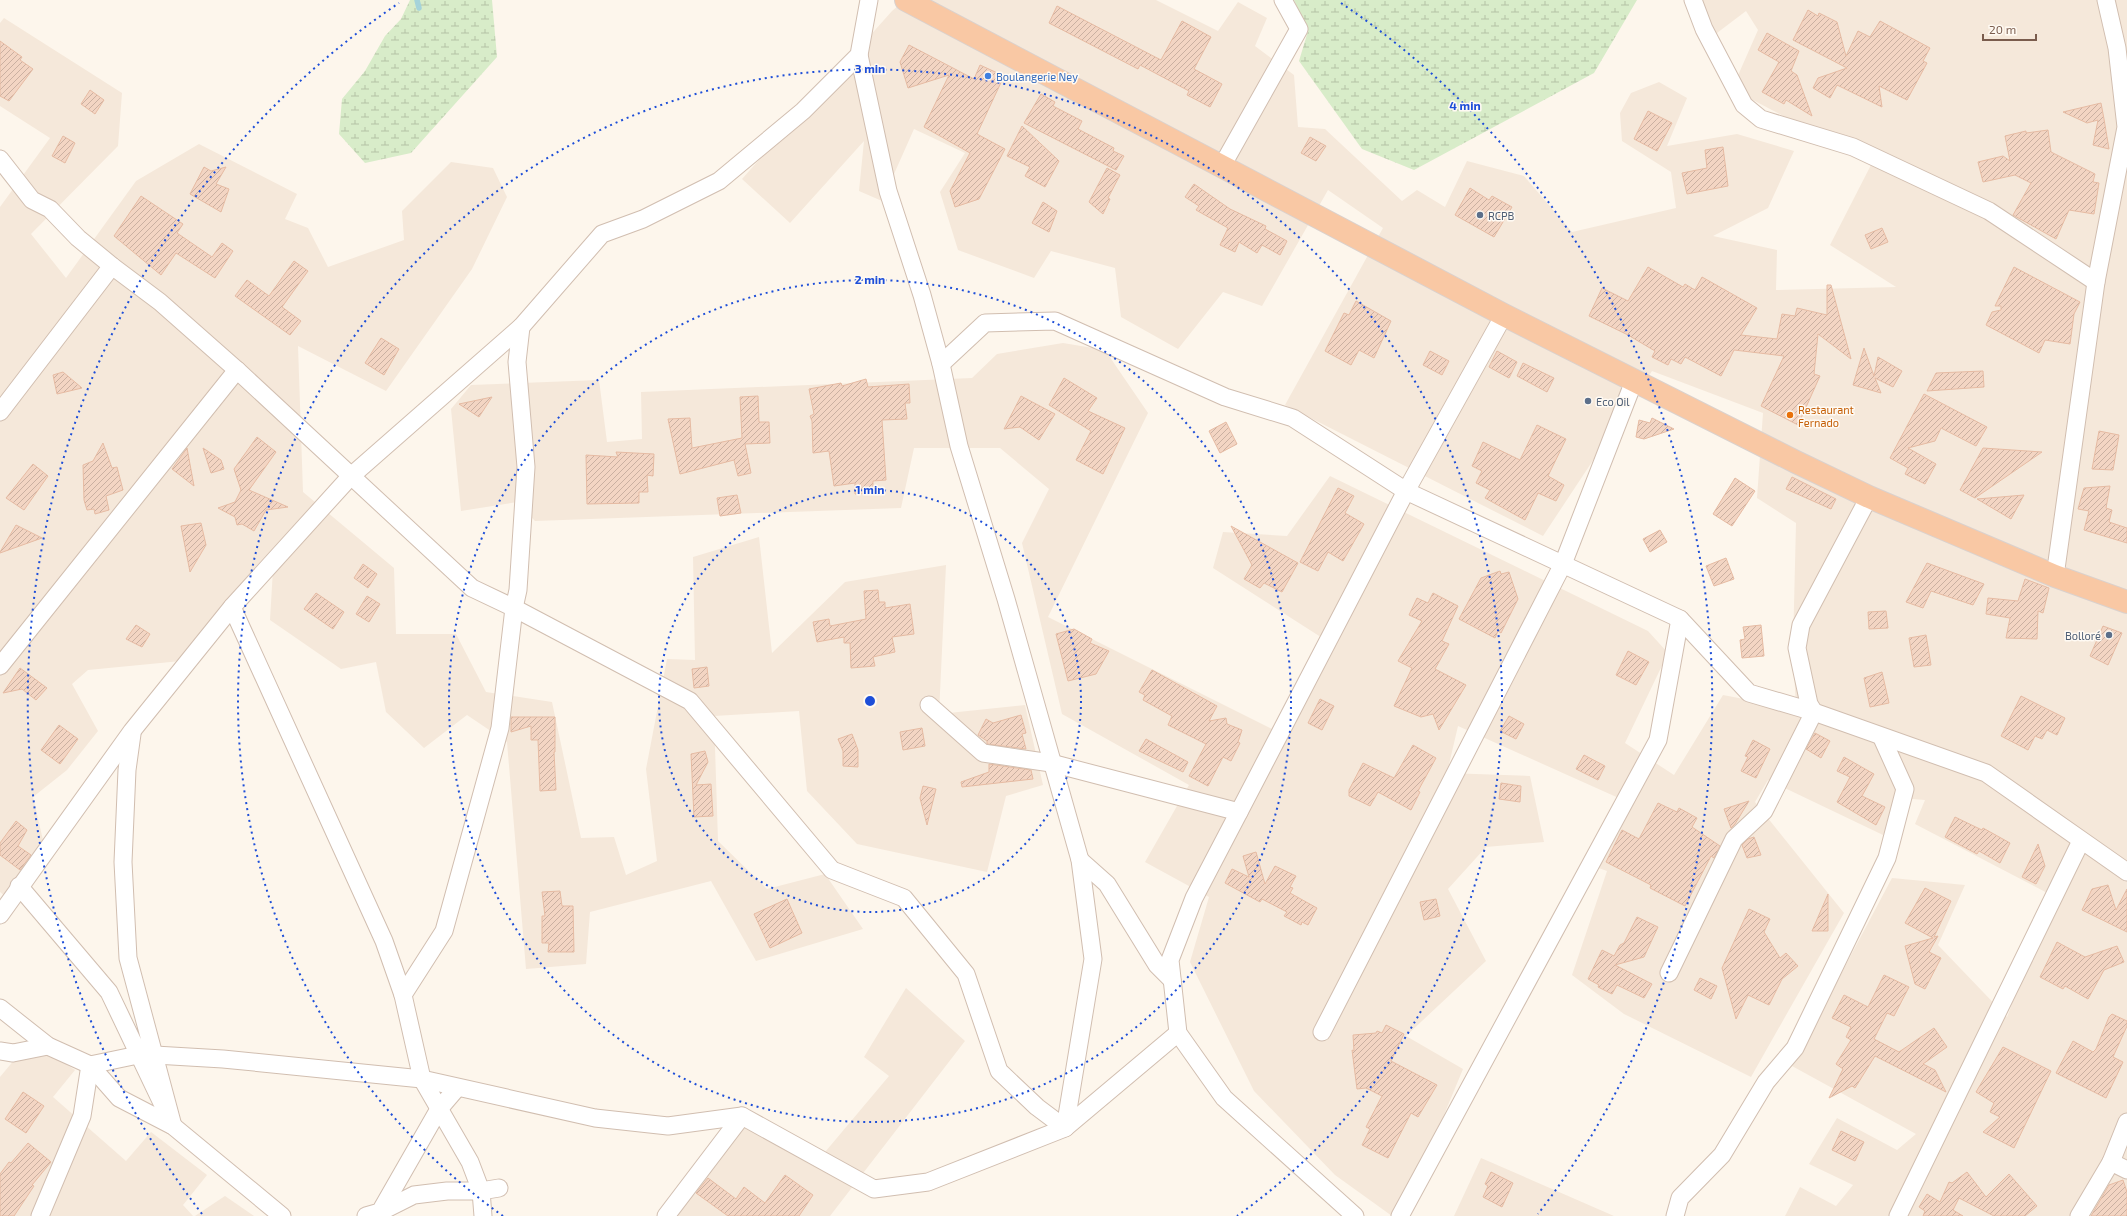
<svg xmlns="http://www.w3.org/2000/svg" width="2127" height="1216" viewBox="0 0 2127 1216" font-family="'Exo 2',sans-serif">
	<defs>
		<pattern id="wetland-marsh" width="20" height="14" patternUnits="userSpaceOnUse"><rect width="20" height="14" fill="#d8ecc9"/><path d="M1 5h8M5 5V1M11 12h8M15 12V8" fill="none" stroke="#b4c2a5"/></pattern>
		<pattern id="building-hatch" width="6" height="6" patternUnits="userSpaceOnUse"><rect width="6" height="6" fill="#f3d5c3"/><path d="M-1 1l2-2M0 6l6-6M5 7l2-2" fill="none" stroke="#cab0a1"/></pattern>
	</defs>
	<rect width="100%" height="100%" fill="#fdf6ec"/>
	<g fill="#f5e8da">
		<polygon points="905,0 1156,0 1218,31 1238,2 1267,18 1255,46 1294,75 1298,127 1325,129 1402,201 1417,190 1445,207 1467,161 1524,176 1572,232 1676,208 1671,172 1622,141 1620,113 1631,93 1659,82 1687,98 1667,146 1737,134 1794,151 1768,208 1713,236 1777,250 1776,290 1896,287 1830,245 1872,163 1732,89 1758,30 1746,11 1713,36 1699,0 2127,0 2127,1216 1785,1216 1800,1187 1836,1206 1853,1185 1809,1164 1837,1118 1897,1150 1916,1134 1792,1066 1892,878 1965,885 1938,945 2007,1017 2053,896 1915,824 1925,800 1900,798 1883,835 1768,780 1755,802 1844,913 1751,1077 1624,1014 1572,975 1607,871 1593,866 1632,804 1458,726 1447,773 1530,776 1544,842 1486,847 1448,889 1486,961 1406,1036 1463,1069 1402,1216 1392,1216 1335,1175 1254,1091 1190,962 1209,897 1145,862 1189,785 1062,714 1022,543 1049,489 1000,448 914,448 901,508 535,521 517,502 461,511 451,409 471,385 599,380 607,442 642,439 641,392 972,378 997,354 1063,343 1105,350 1148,413 1048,617 1272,729 1327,641 1213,568 1223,532 1287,536 1330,476 1648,631 1668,653 1625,743 1674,775 1723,695 1796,709 1793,647 1796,523 1757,498 1763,413 1652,371 1543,536 1285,405 1383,228 1328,190 1262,306 1223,292 1178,349 1121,317 1115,268 1051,251 1034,278 958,250 940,192 965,153 914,129 882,201 859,191 864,141 790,223 742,179 892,11"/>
		<polygon points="4,18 122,93 118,146 31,234 66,278 136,181 199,144 297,194 285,219 308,228 328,267 404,240 402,211 451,162 493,168 507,197 472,269 386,391 298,346 303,492 394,568 396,634 456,634 486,692 552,702 581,838 614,837 626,875 657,861 646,769 667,659 695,660 693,557 759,537 772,653 845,582 946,565 939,714 1025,705 1043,785 1006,796 987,872 857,844 807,791 799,711 714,716 718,841 767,889 825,874 863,929 756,961 711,881 590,912 586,964 526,969 507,742 467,715 424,748 386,712 376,662 341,669 270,620 274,552 181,661 88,670 72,684 98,731 67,770 33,797 46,853 6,897 0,892 0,207 50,138 0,106 0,23"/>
		<polygon points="906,988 965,1041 830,1216 665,1216 739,1116 815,1164 889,1076 864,1057"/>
		<polygon points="30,1041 75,1070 53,1097 126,1161 151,1132 207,1175 183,1205 193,1216 0,1216 0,1077"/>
		<polygon points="1481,1158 1614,1216 1454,1216"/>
		<polygon points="225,1196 254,1216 195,1216"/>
	</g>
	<g fill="url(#wetland-marsh)">
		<polygon points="410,0 492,0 497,57 411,153 365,163 339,134 342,99 365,71 385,36 401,19"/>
		<polygon points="1294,0 1637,0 1594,73 1414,170 1362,149 1299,61 1308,31"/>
	</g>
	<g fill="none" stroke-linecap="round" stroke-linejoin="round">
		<polyline stroke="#a5d3da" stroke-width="5.5" points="417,0 419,8"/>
	</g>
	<g fill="url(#building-hatch)" stroke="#e6bba3">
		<polygon points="1057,6 1161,60 1182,21 1211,37 1194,69 1222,84 1210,107 1187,95 1189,91 1140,65 1138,69 1049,23"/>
		<polygon points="1808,10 1818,16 1819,13 1837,22 1846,56 1858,31 1870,37 1880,21 1930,48 1923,61 1927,63 1907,100 1879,86 1882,107 1837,85 1830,98 1813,88 1818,78 1847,68 1793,40"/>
		<polygon points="1767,33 1799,51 1791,71 1797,75 1812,116 1786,100 1784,104 1762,92 1779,62 1758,50"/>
		<polygon points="0,41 22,57 20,60 33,69 9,101 0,96"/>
		<polygon points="909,45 974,79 980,65 1004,76 977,134 1005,149 979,199 955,207 950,191 970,153 924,127 949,75 908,88 900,62"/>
		<polygon points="90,90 104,100 95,114 81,104"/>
		<polygon points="1041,94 1055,102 1053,106 1082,121 1078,129 1114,148 1113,151 1124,156 1116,170 1024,123"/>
		<polygon points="2101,103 2104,119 2109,149 2093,145 2098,120 2087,123 2063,112"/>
		<polygon points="1648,111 1672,123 1657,151 1634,139"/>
		<polygon points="1022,126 1059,161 1045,187 1025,176 1030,167 1007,156"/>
		<polygon points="2048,130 2051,152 2095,174 2093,182 2099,183 2094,214 2069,210 2056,239 2013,215 2031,183 2015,175 1983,182 1978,162 2003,156 2010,161 2005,136 2026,131 2026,133"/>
		<polygon points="63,136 75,143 65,163 52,156"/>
		<polygon points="1310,137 1326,146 1316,161 1301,153"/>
		<polygon points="1723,147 1728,186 1687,194 1682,173 1707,168 1705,150"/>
		<polygon points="204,167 211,171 226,167 216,184 229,189 221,212 190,194"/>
		<polygon points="1107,168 1120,175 1108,198 1110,199 1103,214 1089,202"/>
		<polygon points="1194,184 1230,209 1266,226 1265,229 1287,241 1280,255 1262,245 1257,253 1239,242 1235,252 1220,245 1228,228 1196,210 1199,206 1185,197"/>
		<polygon points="1470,188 1489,200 1492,196 1512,207 1494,237 1455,215"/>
		<polygon points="141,196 183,224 177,233 212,257 222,243 233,251 215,278 176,253 161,275 114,236"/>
		<polygon points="1043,202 1057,211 1049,232 1032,223"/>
		<polygon points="1882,228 1888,242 1871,249 1865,235"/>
		<polygon points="294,261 308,271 282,307 301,321 290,335 235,296 247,280 269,296"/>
		<polygon points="1648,267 1683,287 1685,284 1695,290 1702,277 1757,308 1741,335 1777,339 1782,314 1795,316 1797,308 1827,315 1827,285 1831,285 1851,359 1818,334 1814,374 1820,376 1798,425 1761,406 1784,356 1734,350 1721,376 1685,357 1681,364 1671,359 1668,365 1652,357 1655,351 1628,335 1589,316 1602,288 1628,301"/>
		<polygon points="2014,267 2080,302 2074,314 2070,344 2045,340 2039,353 1986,325 1992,312 2001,310 2001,306 1995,306"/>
		<polygon points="1356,301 1391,321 1374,358 1359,350 1351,365 1325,351 1344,313 1349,315"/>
		<polygon points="381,338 399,349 384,375 365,363"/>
		<polygon points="1864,348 1874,376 1878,357 1902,371 1893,387 1875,378 1881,393 1853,385"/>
		<polygon points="1430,351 1449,361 1442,375 1423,365"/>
		<polygon points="1497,351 1517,362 1509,378 1489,367"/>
		<polygon points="1523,363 1554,378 1547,392 1517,376"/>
		<polygon points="1983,371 1984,387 1927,391 1936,373"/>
		<polygon points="63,372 82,388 57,394 53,375"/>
		<polygon points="1064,378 1097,398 1088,411 1125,428 1103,474 1076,460 1091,431 1049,405"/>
		<polygon points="866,379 868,387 909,384 910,403 905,403 907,419 882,420 886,480 873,481 873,493 855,494 855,483 834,486 829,451 813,453 812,421 810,416 814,414 809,389 841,383 842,386"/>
		<polygon points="1924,394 1987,427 1976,446 1941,428 1935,441 1908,448 1936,464 1925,484 1905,474 1908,468 1890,458"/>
		<polygon points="758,396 759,422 769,422 770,443 745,444 751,473 738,476 734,460 680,474 668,419 690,418 692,448 742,438 740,397"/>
		<polygon points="1021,396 1055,414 1039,440 1020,427 1004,429"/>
		<polygon points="492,397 479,417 459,404"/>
		<polygon points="1652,418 1674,429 1644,439 1636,437 1639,420 1650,423"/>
		<polygon points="1226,422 1237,444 1220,453 1209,431"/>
		<polygon points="1537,425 1566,439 1548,476 1564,485 1556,501 1538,493 1525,520 1485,498 1490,490 1476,483 1482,471 1472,466 1483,442 1520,460"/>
		<polygon points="2099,431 2119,435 2113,470 2092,469"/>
		<polygon points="257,437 276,452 249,490 288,507 266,510 254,531 242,524 237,525 235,517 218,508 235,502 241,490 234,469"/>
		<polygon points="103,443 112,468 117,467 123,490 106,496 109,510 95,514 94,509 87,510 84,500 83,465 93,461"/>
		<polygon points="187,448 194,486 172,469"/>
		<polygon points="203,448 221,460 224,469 211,473"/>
		<polygon points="1983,448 2042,452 1975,498 1960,490"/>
		<polygon points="616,452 654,454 653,476 647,475 648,492 639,492 639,503 587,504 586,455 618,457"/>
		<polygon points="33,464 48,476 24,510 6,498"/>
		<polygon points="1792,477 1836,499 1831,509 1786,489"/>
		<polygon points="1735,478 1755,491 1732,526 1713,514"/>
		<polygon points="2110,486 2106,508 2112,510 2109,522 2127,528 2127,543 2084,530 2089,511 2078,509 2084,488"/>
		<polygon points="1338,488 1354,496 1345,513 1364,524 1343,561 1328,552 1318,571 1300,562"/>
		<polygon points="737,495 741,513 720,516 717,498"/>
		<polygon points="2024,495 2011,519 1977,499"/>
		<polygon points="201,523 206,545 190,572 181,526"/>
		<polygon points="16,525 42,538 0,553 0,552"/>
		<polygon points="1231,526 1298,563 1282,592 1264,583 1260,588 1244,579 1252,565"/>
		<polygon points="1660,530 1667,542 1650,552 1643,539"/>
		<polygon points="1726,558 1734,579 1714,586 1706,566"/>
		<polygon points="1927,563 1984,584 1973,605 1931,591 1923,608 1906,602"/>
		<polygon points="363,564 377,574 368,588 354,578"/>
		<polygon points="1500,571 1501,574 1509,572 1518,599 1501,633 1498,631 1495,638 1459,619 1481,578"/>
		<polygon points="2025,579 2049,588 2043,613 2038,611 2037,639 2006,638 2010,618 1986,614 1988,598 2018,601"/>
		<polygon points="878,590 879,602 885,602 885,608 910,604 914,634 892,637 895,652 873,657 875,666 851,668 850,643 844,643 844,637 817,642 813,622 829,619 830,626 866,619 864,591"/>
		<polygon points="316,593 344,612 333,629 304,609"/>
		<polygon points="1433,593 1458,606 1442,641 1449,644 1435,669 1466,685 1439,730 1433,714 1421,717 1394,706 1412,668 1398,661 1422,621 1409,615 1417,598 1428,603"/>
		<polygon points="367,596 380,604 369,622 356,614"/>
		<polygon points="1886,611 1888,628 1869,629 1868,612"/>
		<polygon points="136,625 150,634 142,647 126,639"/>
		<polygon points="1761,625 1764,656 1742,658 1740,640 1745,639 1743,627"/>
		<polygon points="2103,626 2122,633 2108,665 2090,656"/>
		<polygon points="1074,629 1092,639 1090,643 1109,651 1096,674 1068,681 1056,634"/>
		<polygon points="1926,635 1931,665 1914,667 1909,638"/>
		<polygon points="1628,651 1649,662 1636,685 1616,675"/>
		<polygon points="707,667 709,686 694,688 692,669"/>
		<polygon points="20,668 47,688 36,700 22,689 3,693"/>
		<polygon points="1152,670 1217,706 1209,721 1226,718 1227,724 1242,730 1238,742 1240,743 1231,761 1223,757 1208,786 1189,776 1206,744 1168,725 1172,716 1143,700 1145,695 1139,692"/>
		<polygon points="1882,672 1889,703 1870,707 1864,678"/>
		<polygon points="2021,696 2065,718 2057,735 2047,730 2042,739 2035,736 2028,750 2001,736"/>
		<polygon points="1320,699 1334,706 1322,730 1308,723"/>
		<polygon points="1021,715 1026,733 1022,734 1026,749 987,744 987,741 978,735 986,719 993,723"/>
		<polygon points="1509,716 1524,724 1516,739 1500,731"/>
		<polygon points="511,717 555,717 555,752 554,752 556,790 540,791 538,740 531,740 531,726 511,732"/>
		<polygon points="59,725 78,739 60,764 41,750"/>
		<polygon points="922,728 925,746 903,750 900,732"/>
		<polygon points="1815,733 1830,741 1821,758 1806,749"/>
		<polygon points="852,734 858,750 858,767 843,766 843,751 838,739"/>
		<polygon points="1146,739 1188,762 1183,772 1139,751"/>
		<polygon points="1753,740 1770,749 1756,778 1741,771 1748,757 1745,756"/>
		<polygon points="1413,745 1436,758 1418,791 1420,792 1411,810 1378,792 1370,806 1349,796 1349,790 1363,763 1394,778"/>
		<polygon points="705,751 708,762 696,785 711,784 713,816 694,817 691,754"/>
		<polygon points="1584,755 1605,766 1598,780 1576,769"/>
		<polygon points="1844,757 1874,774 1862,796 1885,807 1876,825 1837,802 1850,777 1837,771"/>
		<polygon points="989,764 1031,770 1033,779 962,787 961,782 989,772"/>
		<polygon points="1501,783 1521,786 1520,802 1499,799"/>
		<polygon points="923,786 936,789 927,825 920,798"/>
		<polygon points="1749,801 1735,824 1731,828 1724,809"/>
		<polygon points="1658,803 1677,812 1679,808 1697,818 1692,827 1720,846 1714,858 1711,856 1685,906 1650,888 1651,885 1606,862 1622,830 1639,839"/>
		<polygon points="1955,817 1982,830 1983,828 2010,843 2000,863 1979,851 1977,854 1945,837"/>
		<polygon points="16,821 27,830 18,846 31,855 20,870 0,855 0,843"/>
		<polygon points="1754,837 1761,855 1747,858 1742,845 1748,839"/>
		<polygon points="2038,844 2045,866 2036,884 2022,877"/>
		<polygon points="1256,852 1265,884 1275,866 1296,876 1290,887 1293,888 1290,893 1317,908 1308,925 1302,922 1301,925 1284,916 1287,912 1262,899 1260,902 1225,883 1232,869 1249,877 1243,856"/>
		<polygon points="2108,885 2116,910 2127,889 2127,932 2082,910 2092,889"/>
		<polygon points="1925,888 1951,901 1934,937 1938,936 1929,952 1941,958 1925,989 1915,984 1905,946 1933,938 1905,923"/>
		<polygon points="560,891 562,906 573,906 574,952 548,952 549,943 542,943 542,916 545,916 542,892"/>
		<polygon points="1828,894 1828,931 1812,931"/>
		<polygon points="787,899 802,933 770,948 754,914"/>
		<polygon points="1436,899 1440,916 1424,920 1420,902"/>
		<polygon points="1749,909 1770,919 1764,932 1780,958 1786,953 1798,966 1782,979 1769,1005 1748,995 1736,1019 1722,968"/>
		<polygon points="1637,917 1658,927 1644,957 1615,965 1652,984 1644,998 1617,985 1612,994 1598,987 1599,985 1588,979 1602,950 1614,956 1620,945 1624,943"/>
		<polygon points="2057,942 2085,957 2117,946 2124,962 2104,970 2088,999 2065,986 2063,989 2040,977"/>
		<polygon points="1884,975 1909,987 1894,1016 1887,1013 1874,1039 1899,1052 1934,1028 1947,1047 1923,1064 1935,1070 1946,1092 1875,1056 1855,1088 1852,1086 1829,1098 1843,1069 1836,1064 1851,1040 1846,1037 1851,1027 1832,1018 1844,995 1868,1007"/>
		<polygon points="1700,978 1717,986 1711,999 1694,990"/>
		<polygon points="2112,1014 2127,1021 2127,1026 2113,1057 2123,1062 2106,1098 2056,1073 2073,1041 2093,1052 2096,1049 2109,1017"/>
		<polygon points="1386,1025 1404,1034 1391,1061 1437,1085 1418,1117 1411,1113 1388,1158 1362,1145 1370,1129 1366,1127 1382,1096 1366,1088 1357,1089 1352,1050 1354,1051 1353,1035 1376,1033 1377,1031 1382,1033"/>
		<polygon points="2003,1047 2051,1071 2014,1148 1983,1132 2000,1117 1990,1112 1994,1103 1976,1092"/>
		<polygon points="23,1092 44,1106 26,1133 5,1119"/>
		<polygon points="1841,1131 1864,1142 1855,1161 1832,1150"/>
		<polygon points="28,1143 51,1162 32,1185 34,1186 14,1216 0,1216 0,1174 9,1162 11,1163"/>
		<polygon points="1491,1172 1513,1183 1502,1207 1483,1197 1488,1186 1485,1184"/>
		<polygon points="1967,1172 1986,1197 2009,1174 2037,1206 2025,1216 1994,1216 1959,1198 1953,1210 1963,1216 1923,1216 1925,1211 1919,1207 1927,1194 1940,1202 1949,1182 1952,1183"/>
		<polygon points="785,1175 813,1195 799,1216 728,1216 696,1193 708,1178 736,1199 744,1187 765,1203"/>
		<polygon points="2123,1180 2127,1192 2127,1216 2091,1216 2109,1185"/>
	</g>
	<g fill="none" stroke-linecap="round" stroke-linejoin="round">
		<g stroke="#d1beb0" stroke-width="19">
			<g id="minor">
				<polyline points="1693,0 1704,29 1744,105 1761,119 1853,147 1989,211 2096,282"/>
				<polyline points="0,159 32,200 50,209 78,238 112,266 160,302 237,370 472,588 514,608 690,701 832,870 904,898 966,974 999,1071 1037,1107 1065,1128 1178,1033"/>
				<polyline points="1222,166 1299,29 1283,0"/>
				<polyline points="941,364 985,323 1055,321 1225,397 1293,418 1406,491 1680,619 1749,693 1814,712 1764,811 1734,839 1669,973"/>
				<polyline points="0,412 112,266"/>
				<polyline points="1869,497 1801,625 1797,648 1809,704 1814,712 1986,773 2127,872"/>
				<polyline points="2055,576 2096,282 2126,127 2117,48 2106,0"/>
				<polyline points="232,607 384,941 403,995"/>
				<polyline points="0,666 237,370"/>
				<polyline points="929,705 983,753 1051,763 1239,812"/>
				<polyline points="1080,860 1107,884 1157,965 1172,980"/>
				<polyline points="19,886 109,992 173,1126 128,958 123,862 127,770 132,734"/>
				<polyline points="0,915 132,731 232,607 350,477 521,327 602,234 643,219 719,181 803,111 859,55 869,0"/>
				<polyline points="0,1008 48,1046 90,1065 119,1098 173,1126 282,1216"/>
				<polyline points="1322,1032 1563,564 1634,381"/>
				<polyline points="0,1051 13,1053 48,1046"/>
				<polyline points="2111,1162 2127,1170"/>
				<polyline points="378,1213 414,1195 447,1191 481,1191 499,1188"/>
				<polyline points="40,1216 82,1116 90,1065 138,1055 155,1055 223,1059 422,1079 595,1118 668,1126 742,1116 874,1189 928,1182 1065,1128 1093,959 1080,860 1006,599 959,446 941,364 922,295 888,191 859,55"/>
				<polyline points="366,1216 380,1212 439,1109 457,1088"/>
				<polyline points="483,1216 481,1191 470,1162 422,1079 403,995 444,931 500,728 514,608 518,590 526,467 517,362 521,327"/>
				<polyline points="666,1216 742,1116"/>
				<polyline points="1355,1216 1224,1098 1178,1033 1170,960 1194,898 1239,812 1406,491 1504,315"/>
				<polyline points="1400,1216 1658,740 1680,619"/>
				<polyline points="1675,1216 1680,1198 1722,1155 1766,1082 1795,1048 1887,858 1905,789 1882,738"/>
				<polyline points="1898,1216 2081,841"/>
				<polyline points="2079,1216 2111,1162 2127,1122"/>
			</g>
		</g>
		<g stroke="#dad1cd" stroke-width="24">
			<polyline id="trunk" points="906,0 1504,315 1796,462 1869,497 2055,576 2127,602"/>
		</g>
		<use href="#minor" stroke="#fff" stroke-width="17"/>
		<use href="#trunk" stroke="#f9c8a4" stroke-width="22"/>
	</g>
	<g fill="none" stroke="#1d4ed8" stroke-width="2" stroke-dasharray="2 4">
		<circle cx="870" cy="701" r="211"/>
		<circle cx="870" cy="701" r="421"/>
		<path d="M503 1216A632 632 0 1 1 1237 1216"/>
		<path d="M202 1214A842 842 0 0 1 399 3M1341 3A842 842 0 0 1 1538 1214"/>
	</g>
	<circle fill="#3f7fe0" stroke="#fffaf3" stroke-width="1.5" cx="988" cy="76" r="4"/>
	<g fill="#5c6f8a" stroke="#fffaf3" stroke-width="1.5">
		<circle cx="1480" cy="215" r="4"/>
		<circle cx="1588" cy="401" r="4"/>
		<circle cx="2109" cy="635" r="4"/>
	</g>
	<circle fill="#e8710a" stroke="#fffaf3" stroke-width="1.5" cx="1790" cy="415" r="4"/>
	<g text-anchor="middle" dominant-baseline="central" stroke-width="3" stroke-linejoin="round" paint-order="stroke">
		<g font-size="11" fill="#366cbe" stroke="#fffaf3" text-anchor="start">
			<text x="996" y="76">Boulangerie Ney</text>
		</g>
		<g font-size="11" fill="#4e5e75" stroke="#fffaf3" text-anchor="start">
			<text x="1488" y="215">RCPB</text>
			<text x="1596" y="401">Eco Oil</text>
			<text x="2101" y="635" text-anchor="end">Bolloré</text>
		</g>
		<g font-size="11" fill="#c56008" stroke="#fffaf3" text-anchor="start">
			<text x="1798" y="409">Restaurant<tspan x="1798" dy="13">Fernado</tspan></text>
		</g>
	</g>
	<circle cx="870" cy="701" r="6" fill="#1d4ed8" stroke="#fffaf3" stroke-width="2"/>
	<g font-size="12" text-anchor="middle" font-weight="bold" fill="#1d4ed8" stroke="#fffaf3" stroke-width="3" stroke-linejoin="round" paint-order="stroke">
		<text x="870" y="73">3 min</text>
		<text x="1465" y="110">4 min</text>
		<text x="870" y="284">2 min</text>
		<text x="870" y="494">1 min</text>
	</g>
	<path d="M1983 34v6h53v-6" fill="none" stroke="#7a5c4d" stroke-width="2"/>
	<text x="1989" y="34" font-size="12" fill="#7a5c4d" stroke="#fffaf3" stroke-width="3" paint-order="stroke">20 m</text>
</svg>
